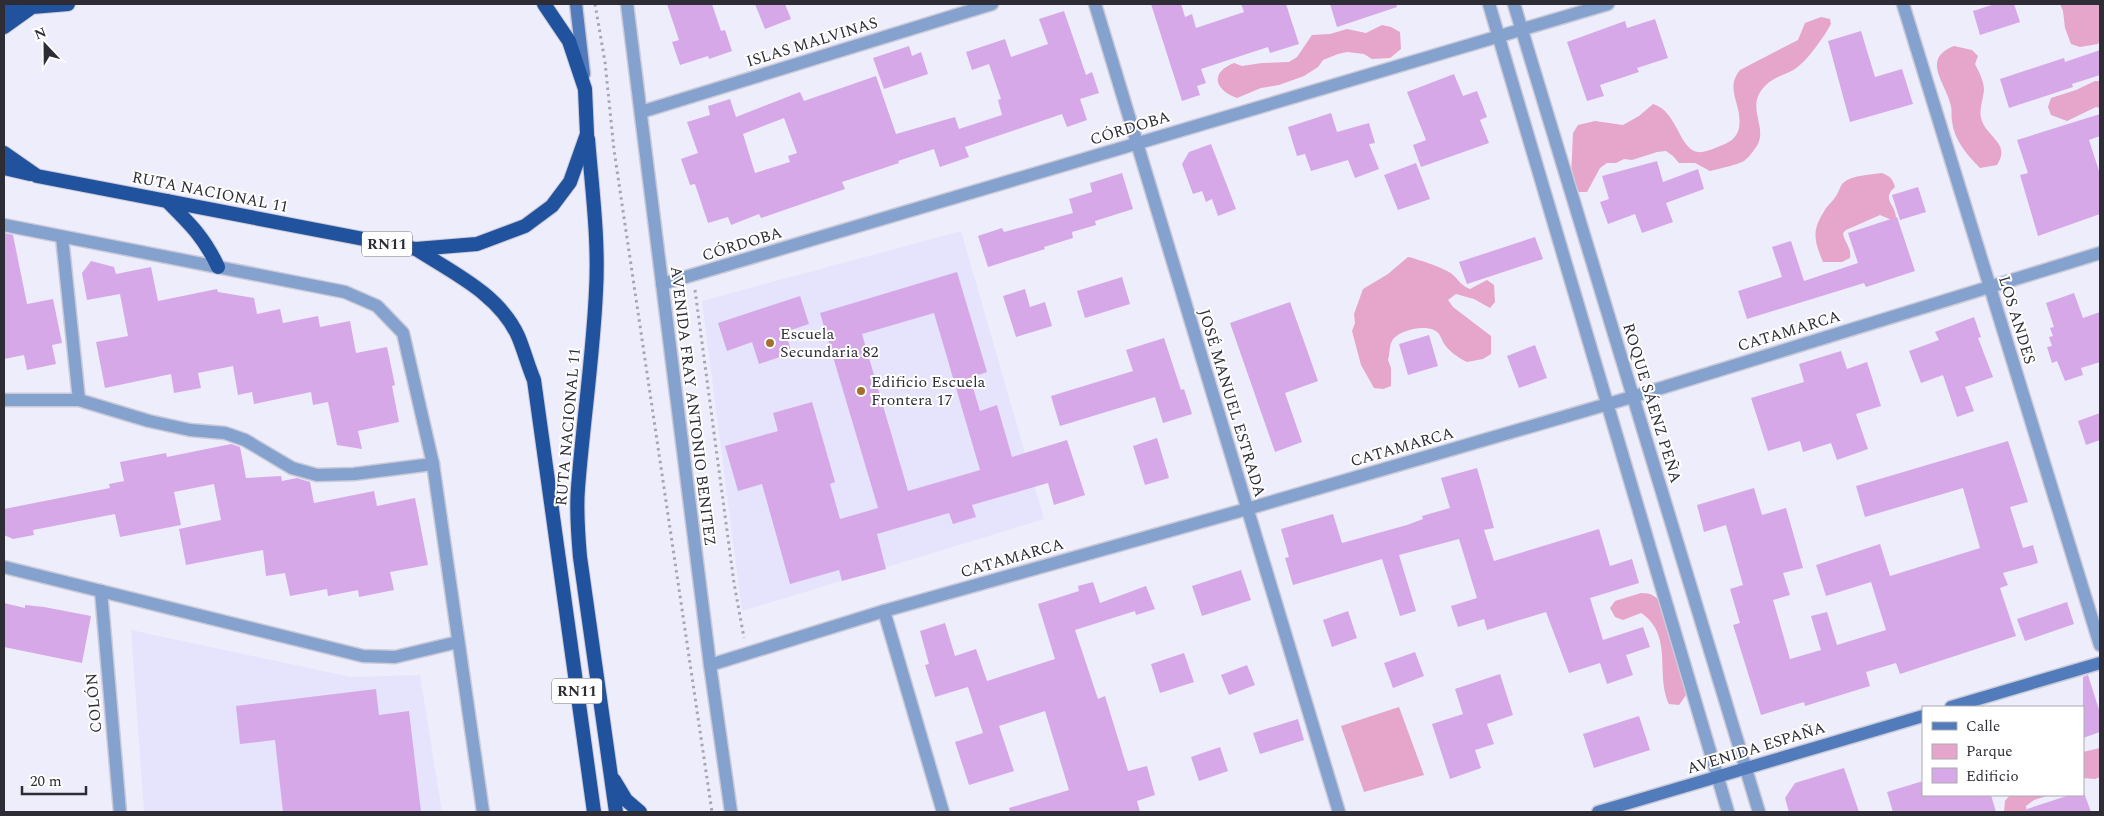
<svg xmlns="http://www.w3.org/2000/svg" width="2104" height="816" viewBox="0 0 2104 816" font-family="Spectral,serif">
	<rect width="100%" height="100%" fill="#eeedfb"/>
	<g fill="#e5e4fc">
		<polygon points="961,231 1044,519 742,611 702,301"/>
		<polygon points="131,630 351,677 420,675 442,812 144,812"/>
	</g>
	<g fill="#e6a5ca">
		<polygon points="2060,4 2100,4 2100,39 2098,44 2080,47 2071,44 2065,28 2063,11"/>
		<path d="M1821,17L1830,19L1831,24C1824,37 1807,61 1795,69C1785,75 1773,77 1765,86C1743,108 1772,129 1754,150C1751,154 1748,158 1744,161C1734,166 1721,168 1710,171L1695,163H1679L1673,156L1666,151L1657,152L1632,160L1624,159L1616,163H1607L1600,168L1587,192H1579L1571,177L1573,133L1578,125L1595,121L1623,125L1639,116L1653,104C1679,111 1679,155 1702,152C1708,151 1715,148 1720,146C1729,143 1737,138 1739,128C1743,104 1724,90 1740,70L1798,40L1805,23Z"/>
		<path d="M1382,25L1391,27L1400,32L1401,49L1390,58L1372,59L1364,54L1347,52L1338,54L1323,60L1318,67L1304,76L1279,85L1261,88L1237,98C1215,90 1209,73 1234,63L1242,66L1262,63L1289,62L1297,57L1312,35L1330,34L1347,29L1366,33Z"/>
		<path d="M1954,46L1972,50L1978,56L1975,64C1979,72 1984,81 1984,90C1983,101 1978,111 1982,121C1988,138 2011,144 1997,165L1980,168C1967,155 1954,140 1952,121C1951,116 1952,111 1951,106C1947,84 1920,59 1954,46Z"/>
		<polygon points="2095,81 2100,81 2100,108 2096,107 2067,121 2051,115 2048,107 2051,98 2076,90"/>
		<path d="M1881,173C1889,175 1893,179 1895,187C1881,199 1895,204 1896,217L1894,221L1880,215L1846,230L1843,233C1844,242 1852,248 1850,258L1842,262H1823C1813,238 1812,230 1826,208C1829,204 1833,201 1836,196C1839,192 1840,186 1843,183C1852,175 1870,175 1881,173Z"/>
		<path d="M1408,257C1415,258 1447,269 1452,274C1459,280 1460,285 1470,289L1487,280L1494,285L1495,302L1490,308L1474,299L1456,294L1448,300L1453,307L1491,336V354L1483,359L1467,362C1459,358 1450,352 1445,345C1442,341 1441,335 1437,332C1428,323 1397,330 1392,341C1389,346 1390,354 1388,360L1391,368V386L1383,389L1374,388L1361,365L1352,331L1355,323L1354,314L1363,289L1388,274Z"/>
		<path d="M1641,593C1651,593 1656,596 1662,604L1691,688L1679,705L1669,704C1655,674 1674,635 1641,613L1623,620L1615,617L1610,608L1615,601Z"/>
		<polygon points="1399,707 1424,775 1364,792 1341,726"/>
		<polygon points="2100,748 2100,777 2095,779 2083,778 2083,752"/>
		<polygon points="2010,795 2050,795 2034,800 2026,806 2027,812 2004,812 2005,801"/>
	</g>
	<g fill="#d6a8e8" fill-rule="evenodd">
		<polygon points="667,4 712,4 721,31 725,30 732,51 709,59 708,56 680,65 672,42 679,40"/>
		<polygon points="755,4 785,4 791,19 765,29"/>
		<polygon points="1151,4 1181,4 1185,17 1192,14 1196,28 1244,12 1241,4 1286,4 1299,44 1270,53 1268,47 1201,69 1206,83 1197,86 1200,95 1182,101"/>
		<polygon points="1330,4 1396,4 1397,7 1337,27"/>
		<polygon points="1995,4 2014,4 2020,22 1980,35 1973,11"/>
		<path d="M1064,11L1086,75L1092,72L1099,93L1080,99L1087,120L1067,127L1062,114L965,147L969,157L940,167L934,149L898,161L899,163L842,182L845,189L761,218L759,214L731,225L728,217L708,223L695,184L690,185L681,159L698,153L687,122L710,115L708,106L730,99L736,117L800,92L804,101L876,76L896,134L955,117L959,129L1002,115L998,100L1001,99L989,64L972,70L966,52L1005,39L1011,57L1048,44L1039,19ZM784,118L797,153L788,156L790,162L755,173L743,134Z"/>
		<polygon points="1655,19 1668,58 1637,68 1639,72 1600,85 1604,96 1587,101 1567,42 1625,21 1627,28"/>
		<polygon points="1861,31 1875,77 1902,69 1913,104 1850,122 1828,41"/>
		<polygon points="909,46 912,56 921,52 928,74 884,89 873,58"/>
		<polygon points="2100,50 2100,75 2072,84 2073,87 2009,108 2000,79 2064,58 2065,62"/>
		<polygon points="1454,74 1463,96 1477,91 1487,117 1480,120 1489,143 1421,167 1413,145 1426,140 1407,92"/>
		<polygon points="1331,113 1337,132 1369,123 1375,143 1369,144 1379,169 1355,178 1348,160 1311,171 1305,154 1297,156 1288,127"/>
		<polygon points="2100,114 2100,136 2089,140 2100,174 2100,214 2038,236 2020,175 2028,173 2017,140"/>
		<polygon points="1211,144 1236,209 1218,216 1212,199 1206,202 1202,191 1193,194 1182,164 1189,152"/>
		<polygon points="1657,161 1663,182 1698,169 1704,189 1666,203 1673,222 1642,233 1635,214 1608,224 1600,202 1609,199 1602,176"/>
		<polygon points="1416,163 1430,199 1398,210 1384,175"/>
		<polygon points="1122,173 1133,209 1095,221 1096,225 1072,232 1073,238 1044,247 1045,249 988,267 978,236 1002,228 1004,232 1073,213 1069,199 1092,192 1090,183"/>
		<polygon points="1918,187 1926,212 1900,220 1892,195"/>
		<polygon points="1897,217 1915,271 1866,287 1864,283 1747,319 1738,291 1782,277 1772,247 1791,241 1804,281 1858,263 1848,233"/>
		<polygon points="4,233 13,235 27,304 53,299 62,343 52,345 56,364 27,370 24,355 4,359"/>
		<polygon points="1535,237 1543,259 1467,284 1459,262"/>
		<polygon points="91,261 114,267 116,274 151,267 158,301 217,289 218,292 254,298 257,314 280,309 283,323 318,316 320,327 350,321 356,353 387,347 395,385 392,386 399,422 358,431 362,449 337,445 328,402 313,405 311,392 254,404 252,392 238,395 233,366 198,373 201,388 174,393 171,374 105,388 96,342 128,336 120,294 87,300 82,273"/>
		<path d="M957,272L987,372L970,378L980,411L997,405L1012,457L1067,440L1085,495L1054,505L1048,483L972,505L976,517L953,524L949,513L877,534L886,569L842,581L839,570L790,584L762,484L738,491L725,446L778,431L773,413L812,402L835,482L830,484L840,519L878,508L820,313ZM934,313L980,470L908,491L862,334Z"/>
		<polygon points="1122,277 1130,304 1085,318 1077,291"/>
		<polygon points="1025,289 1030,307 1045,302 1052,326 1016,337 1003,296"/>
		<polygon points="2074,293 2083,318 2100,312 2100,362 2081,368 2083,375 2065,381 2057,361 2052,363 2047,347 2052,346 2049,337 2053,336 2050,328 2054,327 2046,303"/>
		<polygon points="800,296 809,324 785,332 792,353 759,364 752,342 727,351 718,323"/>
		<polygon points="1290,302 1318,381 1285,393 1302,442 1275,452 1230,323"/>
		<polygon points="1974,317 1981,337 1978,338 1993,377 1965,387 1974,411 1957,417 1943,375 1921,383 1909,351 1939,340 1935,332"/>
		<polygon points="1429,335 1438,366 1408,375 1399,344"/>
		<polygon points="1164,338 1181,390 1184,389 1192,414 1163,423 1155,397 1060,426 1051,396 1133,371 1126,350"/>
		<polygon points="1535,345 1547,378 1519,388 1507,356"/>
		<polygon points="1841,351 1847,369 1867,362 1881,406 1856,414 1868,449 1837,460 1831,443 1803,452 1800,441 1768,451 1751,398 1804,382 1799,364"/>
		<polygon points="2100,413 2100,440 2086,445 2078,421"/>
		<polygon points="1157,438 1169,478 1145,485 1133,446"/>
		<polygon points="2008,441 2028,502 2010,507 2023,548 2033,545 2038,563 2003,573 2008,585 2000,588 2016,636 1900,674 1896,663 1866,672 1870,686 1805,706 1804,702 1761,715 1733,625 1740,623 1730,589 1743,585 1726,525 1704,532 1697,505 1754,488 1762,515 1786,508 1803,568 1783,573 1790,595 1773,600 1790,659 1821,650 1811,616 1827,612 1837,645 1886,630 1871,582 1826,596 1816,565 1880,544 1890,576 1980,548 1963,488 1865,517 1856,486"/>
		<polygon points="231,444 240,447 246,478 281,476 282,481 297,478 310,482 314,503 374,491 377,506 415,498 428,565 390,572 394,590 359,597 358,590 328,596 327,589 290,596 285,573 266,576 263,550 186,565 179,529 221,520 214,484 174,492 181,525 120,537 115,514 33,530 34,535 13,539 4,535 4,509 110,488 109,484 124,481 120,462 166,453 167,457"/>
		<polygon points="1477,468 1494,528 1484,530 1494,561 1599,529 1610,566 1632,559 1639,583 1590,598 1603,640 1643,627 1650,647 1626,655 1633,675 1607,684 1600,663 1569,673 1546,612 1487,630 1484,619 1458,627 1451,606 1477,598 1459,539 1399,555 1416,611 1400,616 1382,559 1293,585 1285,558 1289,557 1281,529 1333,514 1342,543 1407,525 1423,519 1422,516 1450,508 1441,478"/>
		<polygon points="1241,570 1251,600 1202,616 1192,586"/>
		<polygon points="1093,582 1100,603 1146,586 1155,609 1136,615 1135,611 1075,630 1098,699 1105,696 1128,771 1147,766 1155,795 1137,801 1140,812 1010,812 1009,808 1069,790 1045,711 999,726 1014,771 969,785 955,742 983,733 968,687 935,697 925,665 929,664 920,631 945,623 955,656 976,649 987,681 1055,659 1038,604 1079,591 1078,586"/>
		<polygon points="2067,602 2074,624 2025,641 2017,619"/>
		<polygon points="4,603 25,608 25,605 44,607 91,616 82,663 4,647"/>
		<polygon points="1348,611 1357,638 1332,647 1323,620"/>
		<polygon points="1415,652 1424,676 1393,688 1384,663"/>
		<polygon points="1184,653 1194,682 1160,693 1151,664"/>
		<polygon points="1247,665 1255,685 1229,695 1221,675"/>
		<polygon points="1500,674 1513,715 1487,724 1494,744 1475,750 1481,768 1450,779 1432,724 1463,714 1455,689"/>
		<polygon points="2088,675 2100,713 2100,732 2083,738 2083,677"/>
		<polygon points="376,689 379,715 409,711 421,812 283,812 275,740 240,744 236,706"/>
		<polygon points="1639,716 1650,750 1594,768 1583,734"/>
		<polygon points="1298,719 1304,740 1260,754 1253,733"/>
		<polygon points="1220,747 1228,771 1199,781 1191,757"/>
		<polygon points="1844,768 1859,812 1789,812 1785,798 1795,783"/>
		<polygon points="1923,781 1923,795 1991,795 1996,812 1893,812 1887,792"/>
		<polygon points="2083,790 2091,812 2027,812 2027,809 2070,795 2083,795"/>
	</g>
	<g fill="none" stroke-linecap="round" stroke-linejoin="round">
		<g stroke="#cbcad8" stroke-width="15">
			<g id="minor">
				<polyline points="627,4 710,665 731,812"/>
				<polyline points="1095,4 1339,812"/>
				<polyline points="1489,4 1728,812"/>
				<polyline points="1514,4 1759,812"/>
				<polyline points="1903,4 2100,645"/>
				<polyline points="641,112 992,4"/>
				<polyline points="4,225 345,292 377,306 403,333 433,464 483,812"/>
				<polyline points="62,237 79,400"/>
				<polyline points="662,284 1608,4"/>
				<polyline points="4,400 79,400 149,421 190,430 225,433 245,440 292,468 317,475 354,474 433,464"/>
				<polyline points="4,567 363,656 395,657 458,642"/>
				<polyline points="101,591 120,812"/>
				<polyline points="884,611 943,812"/>
				<polyline points="710,665 884,611 1247,509 1632,397 2100,253"/>
			</g>
		</g>
		<g stroke="#cbcad8" stroke-width="15">
			<g id="secondary">
				<polyline points="576,4 584,74"/>
				<polyline points="1951,707 2100,663"/>
				<polyline points="1598,812 1923,716"/>
			</g>
		</g>
		<g stroke="#cbcad8" stroke-width="16">
			<g id="trunk">
				<polyline points="4,11 29,8"/>
				<polyline points="4,27 32,7 68,4"/>
				<path d="M588,139C592,189 599,241 596,291C593,357 583,423 578,488C576,511 578,534 580,557L616,812"/>
				<polyline points="4,153 37,176 416,249 477,244 525,226 552,206 570,182 587,134 585,89 569,41 544,4"/>
				<polyline points="4,168 30,174"/>
				<path d="M167,201C190,224 204,237 218,267"/>
				<path d="M416,249C453,273 499,294 518,336C524,350 528,366 534,380L594,812"/>
				<polyline points="614,780 626,800 640,812"/>
			</g>
		</g>
		<g stroke="#a6a5b1" stroke-width="3" stroke-dasharray="2.5 4" stroke-linecap="butt">
			<polyline points="595,4 605,62 614,150 712,812"/>
			<polyline points="695,290 734,583 744,638"/>
		</g>
		<use href="#minor" stroke="#85a2ce" stroke-width="12"/>
		<use href="#secondary" stroke="#527bbb" stroke-width="12"/>
		<use href="#trunk" stroke="#21529d" stroke-width="14"/>
	</g>
	<g fill="#a57029" stroke="#fff" stroke-width="2">
		<circle cx="770" cy="343" r="5"/>
		<circle cx="861" cy="391" r="5"/>
	</g>
	<g text-anchor="middle" dominant-baseline="central" stroke-width="4" stroke-linejoin="round" paint-order="stroke">
		<g fill="#fff" stroke="#6d6c72" stroke-width="1">
			<rect x="362" y="231.5" width="50" height="25" rx="4"/>
			<rect x="552" y="678.5" width="50" height="25" rx="4"/>
		</g>
		<g font-size="15" font-weight="bold" fill="#2e2d36">
			<text x="387" y="244">RN11</text>
			<text x="577" y="691">RN11</text>
		</g>
		<g font-size="16" fill="#2e2d36" stroke="#fff">
			<text transform="translate(812 42) rotate(-17)">ISLAS MALVINAS</text>
			<text transform="translate(1130 128) rotate(-17)">CÓRDOBA</text>
			<text transform="translate(210 192) rotate(11)">RUTA NACIONAL 11</text>
			<text transform="translate(742 244) rotate(-17)">CÓRDOBA</text>
			<text transform="translate(2017 320) rotate(73)">LOS ANDES</text>
			<text transform="translate(1789 331) rotate(-17)">CATAMARCA</text>
			<text transform="translate(1232 403) rotate(73)">JOSÉ MANUEL ESTRADA</text>
			<text transform="translate(1652 403) rotate(73)">ROQUE SÁENZ PEÑA</text>
			<text transform="translate(693 406) rotate(83)">AVENIDA FRAY ANTONIO BENITEZ</text>
			<text transform="translate(568 427) rotate(-85)">RUTA NACIONAL 11</text>
			<text transform="translate(1402 447) rotate(-16)">CATAMARCA</text>
			<text transform="translate(1012 558) rotate(-16)">CATAMARCA</text>
			<text transform="translate(94 703) rotate(-95)">COLÓN</text>
			<text transform="translate(1756 748) rotate(-17)">AVENIDA ESPAÑA</text>
		</g>
		<g font-size="16" fill="#2e2d36" stroke="#fff" text-anchor="start">
			<text x="780" y="334">Escuela<tspan x="780" dy="18">Secundaria 82</tspan></text>
			<text x="871" y="382">Edificio Escuela<tspan x="871" dy="18">Frontera 17</tspan></text>
		</g>
	</g>
	<rect width="2104" height="816" fill="none" stroke="#2e2d36" stroke-width="10"/>
	<rect x="1922" y="706" width="162" height="90" fill="#ffffff" stroke="#ababaf"/>
	<rect x="1932" y="722" width="25" height="8" fill="#527bbb" stroke="#ababaf"/>
	<text x="1966" y="731" font-size="15" fill="#2e2d36">Calle</text>
	<rect x="1932" y="744" width="25" height="15" fill="#e6a5ca" stroke="#ababaf"/>
	<text x="1966" y="756" font-size="15" fill="#2e2d36">Parque</text>
	<rect x="1932" y="768" width="25" height="15" fill="#d6a8e8" stroke="#ababaf"/>
	<text x="1966" y="781" font-size="15" fill="#2e2d36">Edificio</text>
	<g transform="translate(45 45) rotate(338)" stroke="#ffffff" stroke-width="4" paint-order="stroke">
	<path d="M0-4L9 19L0 12L-9 19Z" fill="#2e2d36"/>
	<text y="-8" font-size="14" font-weight="bold" text-anchor="middle" fill="#2e2d36">N</text>
	</g>
	<path d="M22 786v8h64v-8" fill="none" stroke="#2e2d36" stroke-width="2.5"/>
	<text x="30" y="786" font-size="15" fill="#2e2d36" stroke="#ffffff" stroke-width="4" paint-order="stroke">20 m</text>
</svg>
